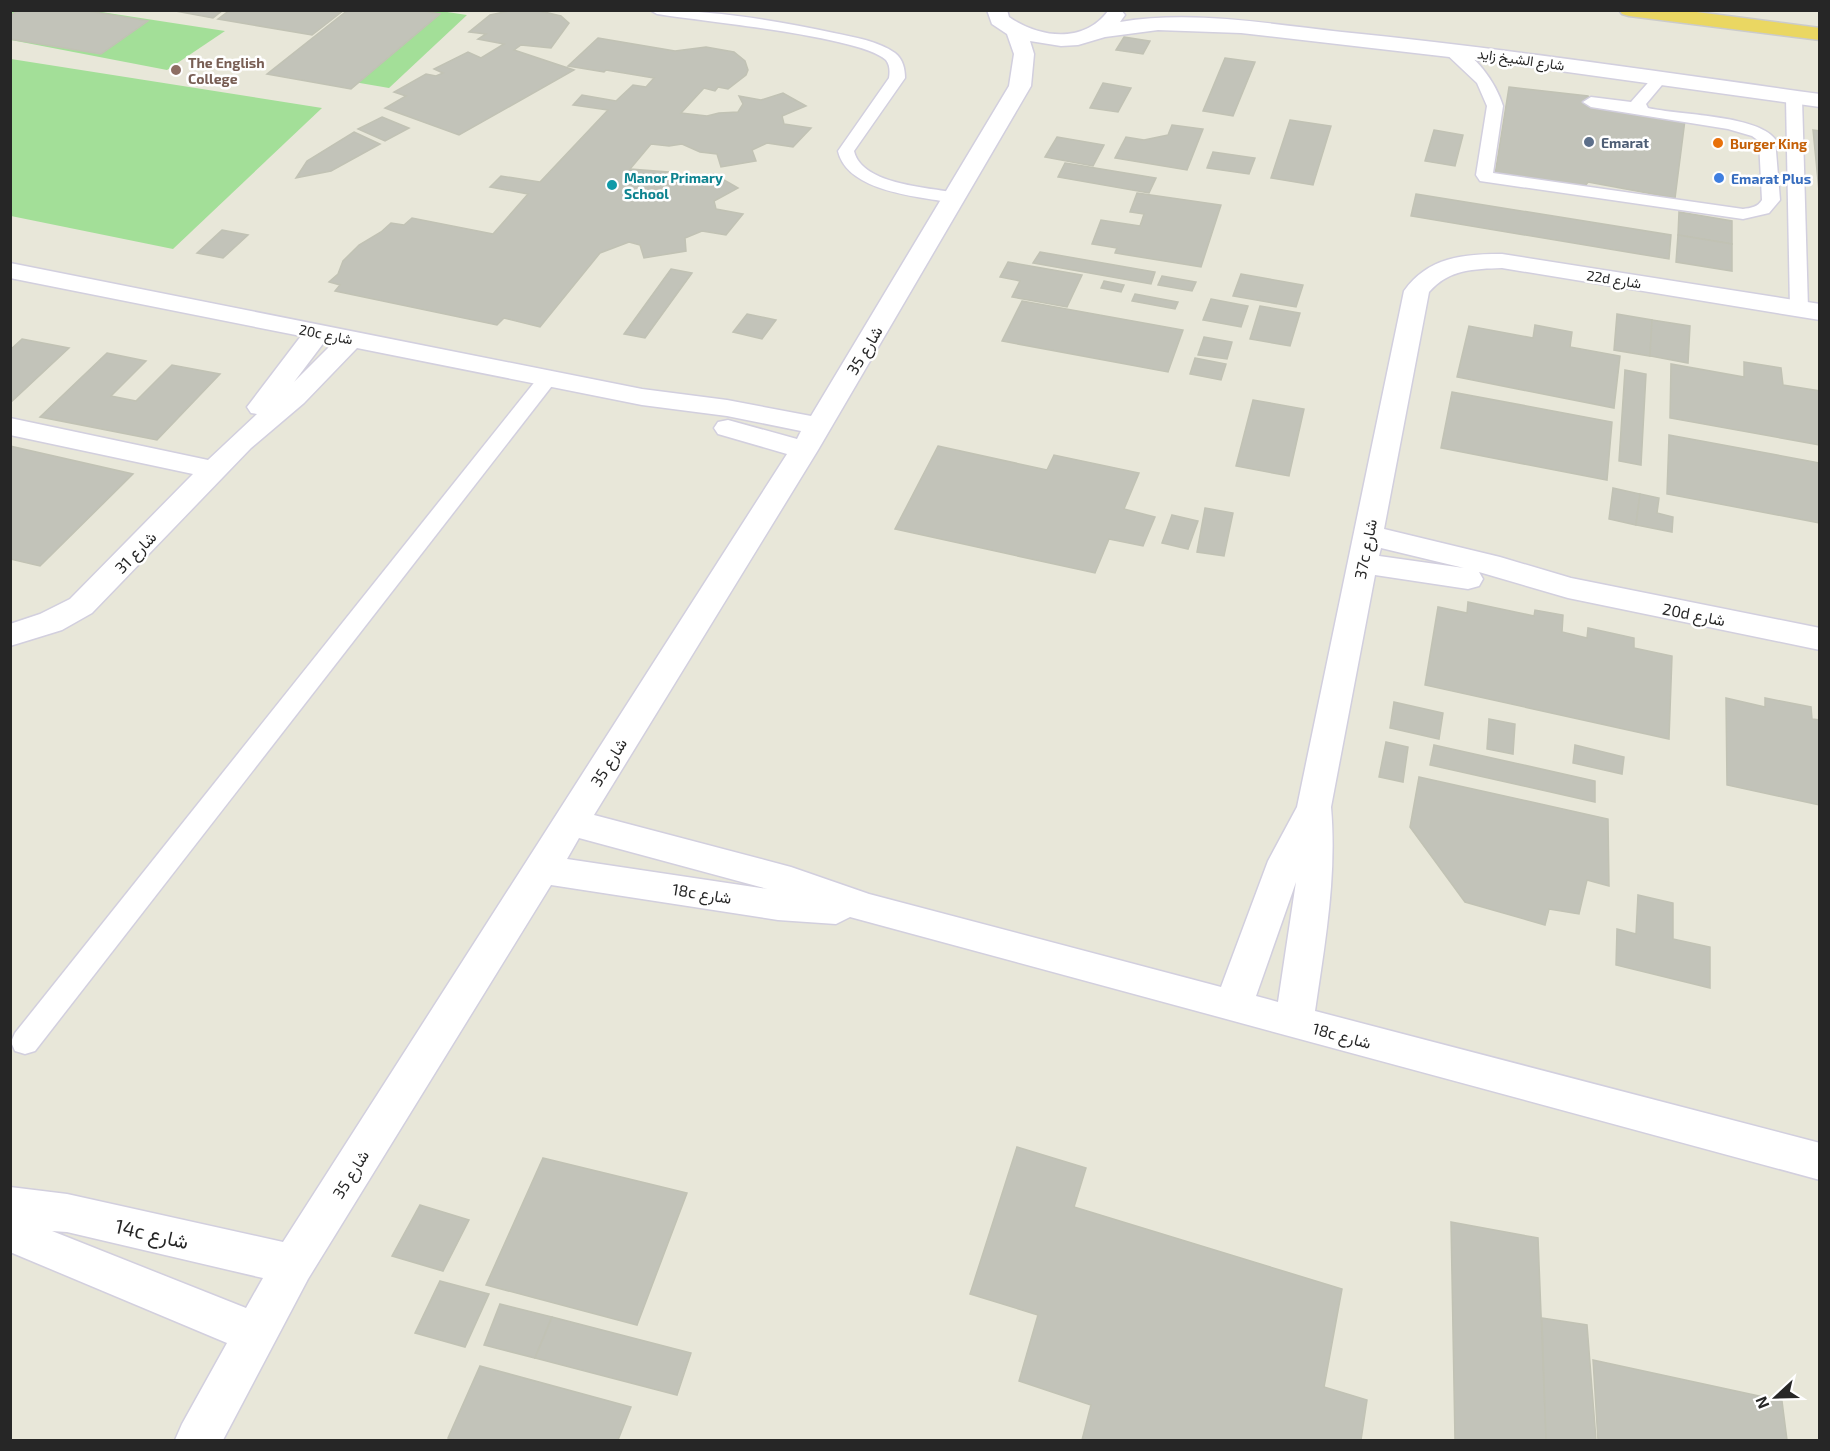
<svg xmlns="http://www.w3.org/2000/svg" width="1830" height="1451" viewBox="0 0 1830 1451" font-family="'Exo 2',Vazirmatn,sans-serif">
	<rect width="100%" height="100%" fill="#e8e7d9"/>
	<g fill="#a3df98">
		<polygon points="15,10 95,11 225,31 167,70 11,40 10,14"/>
		<polygon points="434,10 467,15 389,88 319,76 398,11"/>
		<polygon points="10,59 11,59 322,108 173,249 11,216"/>
	</g>
	<g fill="#c2c3b9" stroke="#c1c2b4" stroke-width="1.5">
		<polygon points="19,10 83,10 148,21 101,54 10,39 10,16"/>
		<polygon points="170,10 223,10 213,18"/>
		<polygon points="230,10 344,10 312,35 218,19"/>
		<polygon points="348,10 419,10 440,14 351,89 267,74"/>
		<polygon points="536,10 561,16 569,23 551,48 521,45 514,50 574,70 459,135 385,108 406,96 394,92 426,74 436,76 443,73 434,69 468,52 481,58 504,44 478,39 486,34 469,32 490,15 509,11"/>
		<polygon points="1124,37 1150,41 1143,54 1116,50"/>
		<polygon points="598,38 675,51 706,47 734,52 745,61 748,70 746,75 728,89 718,87 715,91 704,88 681,113 707,116 719,113 738,112 743,104 739,96 761,100 783,93 806,106 782,116 784,124 811,128 793,147 767,143 752,150 756,161 721,167 717,154 700,152 682,144 669,146 651,144 630,169 668,172 664,177 692,182 714,174 738,188 714,201 716,209 743,214 726,235 702,231 685,238 686,251 644,258 640,245 629,242 600,253 540,327 504,318 497,325 335,291 340,285 329,282 338,274 343,261 359,245 381,232 391,223 404,225 412,218 493,234 528,194 490,187 501,176 540,182 608,110 573,105 582,95 616,101 633,85 646,87 654,78 606,70 604,72 568,66"/>
		<polygon points="1225,58 1255,62 1233,116 1203,111"/>
		<polygon points="1103,83 1131,88 1118,112 1090,108"/>
		<polygon points="1509,87 1588,96 1593,106 1685,120 1675,198 1588,182 1583,189 1495,175"/>
		<polygon points="382,117 409,128 385,141 358,129"/>
		<polygon points="1290,120 1331,126 1313,185 1271,178"/>
		<polygon points="1172,125 1203,129 1187,170 1115,158 1126,137 1144,140 1168,135"/>
		<polygon points="1434,130 1463,135 1455,166 1425,161"/>
		<polygon points="1813,130 1820,131 1820,201"/>
		<polygon points="354,132 380,144 331,171 296,178 307,161"/>
		<polygon points="1057,137 1104,145 1093,166 1045,157"/>
		<polygon points="1213,152 1255,158 1249,174 1207,168"/>
		<polygon points="1065,163 1156,178 1149,193 1058,177"/>
		<polygon points="1137,193 1221,205 1201,267 1115,253 1117,248 1092,244 1101,220 1140,226 1144,214 1130,212"/>
		<polygon points="1416,194 1671,235 1669,259 1411,216"/>
		<polygon points="1679,212 1732,221 1732,244 1678,235"/>
		<polygon points="222,230 248,235 223,258 197,253"/>
		<polygon points="1678,235 1732,244 1732,271 1676,262"/>
		<polygon points="1040,252 1155,272 1151,284 1033,263"/>
		<polygon points="1008,262 1082,275 1067,307 1012,297 1020,281 1000,277"/>
		<polygon points="671,269 692,273 645,338 624,334"/>
		<polygon points="1241,274 1303,285 1296,307 1233,296"/>
		<polygon points="1162,276 1196,282 1192,291 1158,285"/>
		<polygon points="1104,281 1124,285 1121,292 1101,288"/>
		<polygon points="1135,294 1178,302 1175,309 1132,301"/>
		<polygon points="1211,299 1248,306 1241,327 1203,320"/>
		<polygon points="1022,301 1183,330 1168,372 1002,341"/>
		<polygon points="1260,306 1300,313 1290,346 1250,339"/>
		<polygon points="747,314 776,320 762,339 733,332"/>
		<polygon points="1617,314 1652,320 1650,356 1614,350"/>
		<polygon points="1652,320 1690,326 1688,363 1650,356"/>
		<polygon points="1535,325 1572,332 1570,347 1620,356 1614,408 1457,377 1469,326 1533,338"/>
		<polygon points="1204,337 1232,342 1227,359 1198,355"/>
		<polygon points="22,339 69,348 10,403 10,350"/>
		<polygon points="107,353 146,361 111,396 136,401 172,365 220,374 157,440 40,417"/>
		<polygon points="1195,358 1226,364 1221,380 1190,374"/>
		<polygon points="1744,362 1781,368 1783,385 1820,391 1820,445 1670,418 1671,364 1744,377"/>
		<polygon points="1625,370 1646,374 1641,465 1619,461"/>
		<polygon points="1452,392 1612,422 1607,480 1441,448"/>
		<polygon points="1253,400 1304,409 1289,476 1236,466"/>
		<polygon points="1669,435 1820,463 1820,523 1667,494"/>
		<polygon points="10,446 133,474 40,566 10,559"/>
		<polygon points="938,446 1047,470 1054,455 1139,473 1124,509 1155,517 1143,546 1109,539 1095,573 895,529"/>
		<polygon points="1613,488 1640,494 1636,525 1609,519"/>
		<polygon points="1640,494 1659,498 1657,513 1673,517 1672,532 1636,525"/>
		<polygon points="1205,508 1233,513 1224,556 1197,552"/>
		<polygon points="1172,515 1198,521 1188,549 1162,543"/>
		<polygon points="1468,602 1534,616 1535,610 1563,615 1562,632 1587,638 1588,628 1634,638 1634,648 1672,656 1669,739 1425,685 1438,607 1467,613"/>
		<polygon points="1726,698 1765,707 1765,698 1811,707 1812,719 1820,720 1820,805 1727,785"/>
		<polygon points="1394,702 1443,713 1439,739 1390,728"/>
		<polygon points="1489,719 1515,724 1513,754 1487,749"/>
		<polygon points="1386,742 1408,747 1403,782 1379,777"/>
		<polygon points="1434,745 1595,781 1595,802 1430,765"/>
		<polygon points="1575,745 1624,757 1622,774 1573,763"/>
		<polygon points="1419,777 1608,819 1609,886 1587,880 1579,914 1549,909 1545,925 1465,902 1410,827"/>
		<polygon points="1638,895 1673,903 1673,939 1710,947 1710,988 1616,965 1617,929 1636,934"/>
		<polygon points="1017,1147 1086,1168 1074,1207 1342,1289 1324,1387 1367,1400 1361,1440 1082,1440 1091,1405 1019,1381 1038,1315 970,1294"/>
		<polygon points="543,1158 687,1193 637,1325 486,1285"/>
		<polygon points="420,1205 469,1220 443,1271 392,1256"/>
		<polygon points="1451,1222 1538,1238 1546,1440 1455,1440"/>
		<polygon points="440,1281 489,1294 465,1347 415,1333"/>
		<polygon points="500,1304 552,1317 535,1358 484,1345"/>
		<polygon points="552,1317 691,1353 677,1395 535,1358"/>
		<polygon points="1542,1318 1587,1325 1596,1440 1546,1440"/>
		<polygon points="1593,1360 1782,1401 1787,1440 1598,1440"/>
		<polygon points="480,1366 631,1407 618,1440 455,1440 448,1438"/>
	</g>
	<g fill="none" stroke-linecap="round" stroke-linejoin="round">
		<g stroke="#d2cfde" stroke-width="3">
			<g id="lane">
				<path d="M650,10C712,10 774,20 834,33C854,37 878,41 895,53C903,59 905,69 905,78L854,151C862,186 932,187 961,194L964,198L961,202L955,203C920,197 847,192 838,151L889,78C890,72 890,65 886,60C861,36 699,21 657,14Z"/>
				<path d="M1450,45C1475,52 1496,83 1503,106L1493,173L1743,209C1751,208 1758,207 1762,200L1759,141L1752,136L1728,129L1591,107L1583,102L1591,97L1631,102L1654,76L1659,74L1667,79L1646,104L1648,108C1678,115 1757,115 1775,139L1780,200L1769,213L1743,219L1480,181L1476,175L1487,106L1477,83L1442,50Z"/>
				<polygon points="1794,93 1802,98 1808,309 1806,313 1792,313 1790,309 1786,98"/>
				<polygon points="548,372 555,374 558,378 555,382 35,1051 25,1054 15,1051 11,1042 15,1033 541,374"/>
			</g>
		</g>
		<g stroke="#d2cfde" stroke-width="3">
			<path id="street" d="M987,10H1007L1009,17C1039,38 1084,44 1108,11L1121,10L1125,15L1120,22C1193,10 1269,24 1342,32C1502,48 1661,72 1820,94V107L1510,64L1241,33L1158,30L1105,37L1078,45L1061,46L1030,41L1034,54L1031,86L818,450L594,815L791,867L869,894L1221,987L1268,861L1297,807L1404,291C1428,257 1464,254 1502,254L1820,304V320L1502,268C1474,269 1449,269 1429,292L1384,529L1500,557L1571,578L1820,628V650L1568,598L1479,572L1483,579L1479,586L1468,589L1375,575L1331,807C1337,876 1325,943 1315,1011L1820,1143V1180L850,917L836,924L778,920L551,885L308,1279L223,1440H175L182,1424L227,1343L10,1252V1187L67,1194L283,1242L787,454L718,434L714,428L718,422L728,420L797,439L801,431L727,416L642,405L357,348L304,403L251,448L92,613L62,630L10,646V624L40,614L70,599L193,474L10,435V418L208,460L257,414L251,413L247,407L301,336L10,278V263L642,389L727,400L811,416L1009,86L1014,54L1007,34L992,24ZM325,341L333,343L294,382ZM1381,548L1464,568L1379,556ZM579,838L768,889L567,859ZM1296,882L1278,1002L1256,996ZM52,1231L67,1232L263,1278L246,1308Z"/>
		</g>
		<g stroke="#cbcbcb" stroke-width="3">
			<polygon id="highway" points="1619,10 1681,10 1820,28 1820,40 1629,16 1622,14"/>
		</g>
		<use href="#lane" fill="#fff" fill-rule="evenodd"/>
		<use href="#street" fill="#fff" fill-rule="evenodd"/>
		<use href="#highway" fill="#ead762" fill-rule="evenodd"/>
	</g>
	<circle fill="#8d6e63" stroke="#fff" stroke-width="2" cx="176" cy="70" r="6"/>
	<circle fill="#5c6f8a" stroke="#fff" stroke-width="2" cx="1589" cy="142" r="6"/>
	<circle fill="#e8710a" stroke="#fff" stroke-width="2" cx="1718" cy="143" r="6"/>
	<circle fill="#3f7fe0" stroke="#fff" stroke-width="2" cx="1719" cy="178" r="6"/>
	<circle fill="#0f9aa8" stroke="#fff" stroke-width="2" cx="612" cy="185" r="6"/>
	<g text-anchor="middle" dominant-baseline="central" stroke-width="5" stroke-linejoin="round" paint-order="stroke">
		<g font-size="14" fill="#262626" stroke="#fff">
			<text transform="translate(1521 59) rotate(8)">شارع الشيخ زايد</text>
			<text transform="translate(1614 279) rotate(9)">22d شارع</text>
			<text transform="translate(326 334) rotate(11)">20c شارع</text>
		</g>
		<g font-size="14" font-weight="bold" fill="#785e54" stroke="#fff" text-anchor="start">
			<text x="188" y="62">The English<tspan x="188" dy="16">College</tspan></text>
		</g>
		<g font-size="14" font-weight="bold" fill="#4e5e75" stroke="#fff" text-anchor="start">
			<text x="1601" y="142">Emarat</text>
		</g>
		<g font-size="14" font-weight="bold" fill="#c56008" stroke="#fff" text-anchor="start">
			<text x="1730" y="143">Burger King</text>
		</g>
		<g font-size="14" font-weight="bold" fill="#0d838f" stroke="#fff" text-anchor="start">
			<text x="624" y="177">Manor Primary<tspan x="624" dy="16">School</tspan></text>
		</g>
		<g font-size="14" font-weight="bold" fill="#366cbe" stroke="#fff" text-anchor="start">
			<text x="1731" y="178">Emarat Plus</text>
		</g>
		<g font-size="16" fill="#262626" stroke="#fff">
			<text transform="translate(864 350) rotate(-59)">شارع 35</text>
			<text transform="translate(1365 549) rotate(-79)">37c شارع</text>
			<text transform="translate(135 552) rotate(-46)">شارع 31</text>
			<text transform="translate(1694 614) rotate(11)">20d شارع</text>
			<text transform="translate(608 762) rotate(-58)">شارع 35</text>
			<text transform="translate(702 893) rotate(9)">18c شارع</text>
			<text transform="translate(1342 1035) rotate(15)">18c شارع</text>
			<text transform="translate(350 1174) rotate(-58)">شارع 35</text>
		</g>
		<g font-size="20" fill="#262626" stroke="#fff">
			<text transform="translate(152 1233) rotate(13)">14c شارع</text>
		</g>
	</g>
	<rect width="1830" height="1451" fill="none" stroke="#262626" stroke-width="24"/>
	<g transform="translate(1776 1397) rotate(248)" stroke="#ffffff" stroke-width="4.5" paint-order="stroke">
	<path d="M0-4.5L10 22L0 15L-10 22Z" fill="#262626"/>
	<text y="-9" font-size="16" font-weight="bold" text-anchor="middle" fill="#262626">N</text>
	</g>
</svg>
